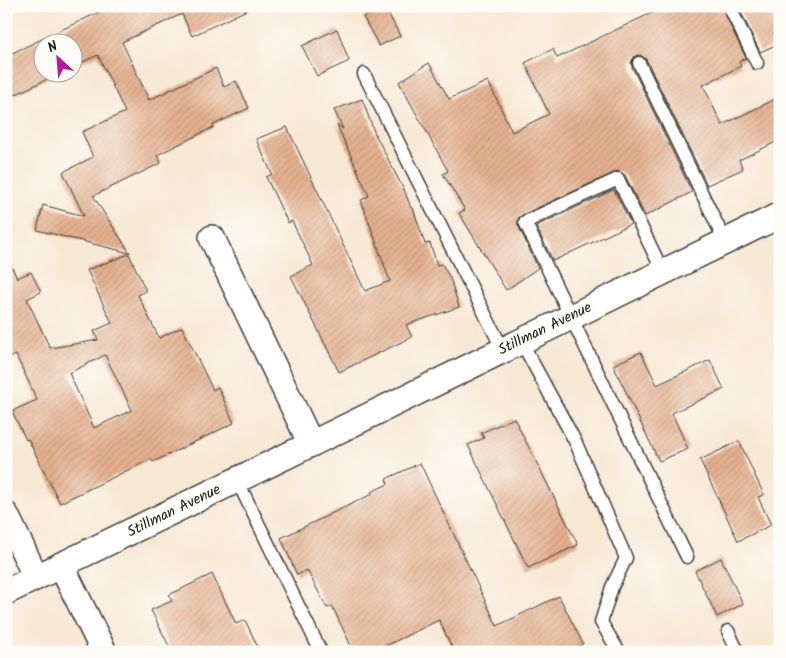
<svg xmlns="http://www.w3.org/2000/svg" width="786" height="658" viewBox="0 0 786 658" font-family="Kalam,sans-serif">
	<defs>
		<pattern id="building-hatch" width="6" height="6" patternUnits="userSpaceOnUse" patternTransform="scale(1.25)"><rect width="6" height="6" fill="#e4b18e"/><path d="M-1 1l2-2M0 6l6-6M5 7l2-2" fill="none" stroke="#c3987a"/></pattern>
	</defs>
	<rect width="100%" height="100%" fill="#fdfcf7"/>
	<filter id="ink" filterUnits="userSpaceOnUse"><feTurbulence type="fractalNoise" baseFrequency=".02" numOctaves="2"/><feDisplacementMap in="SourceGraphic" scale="10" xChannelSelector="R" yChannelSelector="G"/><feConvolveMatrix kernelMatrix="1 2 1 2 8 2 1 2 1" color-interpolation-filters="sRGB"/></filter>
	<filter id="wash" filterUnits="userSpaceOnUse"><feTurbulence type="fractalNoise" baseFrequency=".0096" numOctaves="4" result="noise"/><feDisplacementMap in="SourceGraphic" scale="20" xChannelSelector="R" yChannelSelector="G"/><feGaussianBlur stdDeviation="1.12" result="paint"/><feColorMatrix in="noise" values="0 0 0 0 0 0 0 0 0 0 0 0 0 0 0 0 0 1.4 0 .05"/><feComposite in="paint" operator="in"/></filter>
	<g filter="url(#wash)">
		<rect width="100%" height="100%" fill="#f7e8d4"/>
		<g id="blocks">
			<g fill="url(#building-hatch)" fill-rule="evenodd">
				<polygon points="112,6 255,6 192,36 182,14 122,42 149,100 216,68 224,87 236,81 249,108 213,125 214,127 157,155 161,163 93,196 130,253 37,230 43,205 84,216 63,172 93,157 82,132 125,112 98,55 72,67 72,42 42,42 42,72 62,72 6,99 6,56"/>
				<polygon points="666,6 721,6 746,58 739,62 741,66 703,85 722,125 780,97 780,140 739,160 743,169 707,185 646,59 640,55 635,56 631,62 632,67 692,192 645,216 625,175 618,171 522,215 518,218 518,225 538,268 506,290 459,213 465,210 443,174 448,171 399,82 429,63 449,99 488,81 512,132 549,114 525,63 553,49 557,58"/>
				<polygon points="738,6 780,6 780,43 760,52"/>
				<polygon points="385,7 400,36 379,46 363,17"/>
				<polygon points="337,29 349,61 317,76 302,46"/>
				<polygon points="362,99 375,134 405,192 411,208 413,208 425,244 430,243 437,265 442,264 450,278 459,307 406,325 412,337 339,372 291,276 313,265 292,221 288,223 266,177 272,174 256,139 287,127 365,291 390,281 361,200 369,196 337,125 343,129 334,110"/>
				<polygon points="614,190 631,224 553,261 536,226"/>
				<path d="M129,254L146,291L138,295L159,338L182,327L213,390L218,387L234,423L153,462L151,459L60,503L28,439L26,440L12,411L37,400L16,355L6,359V255L17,278L31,272L41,292L27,299L50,348L98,340L94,331L112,323L87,270ZM105,355L132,410L94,428L69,373Z"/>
				<polygon points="641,352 657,385 710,360 724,389 672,413 688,449 659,461 613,365"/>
				<polygon points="514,418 578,545 528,568 468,445 484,438 481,433"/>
				<polygon points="739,441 764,495 758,497 771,525 738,541 700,460"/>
				<polygon points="420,463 497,626 559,596 583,644 568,652 454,652 439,620 373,652 354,652 332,606 327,608 307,570 297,575 281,538 372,494 371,492 388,484 386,479"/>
				<polygon points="721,558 743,604 717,617 695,571"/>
				<polygon points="212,574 236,624 245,620 260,652 172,652 151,610 172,601 169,595"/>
			</g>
		</g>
	</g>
	<g filter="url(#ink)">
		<use href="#blocks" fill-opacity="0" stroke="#3d3b38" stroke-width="1"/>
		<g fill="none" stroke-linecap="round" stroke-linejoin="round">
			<g stroke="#3d3b38" stroke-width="15">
				<g id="lane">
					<polyline points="729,6 757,63"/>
					<polyline points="639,63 725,241"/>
					<polyline points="364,74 503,350"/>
					<polyline points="663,272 618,179 525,222 687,557"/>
					<polyline points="521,341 575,441 626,558 612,587 601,622 619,652"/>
					<polyline points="237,480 321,652"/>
					<polyline points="728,631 738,652"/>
				</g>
			</g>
			<g stroke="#3d3b38" stroke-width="28">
				<g id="street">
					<polyline points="311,444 780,215"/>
					<polyline points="6,515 36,577"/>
					<polyline points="61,565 104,652"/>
					<polyline points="6,592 311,444 212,238"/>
				</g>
			</g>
			<use href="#lane" stroke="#fff" stroke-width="12"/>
			<use href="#street" stroke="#fff" stroke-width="25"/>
		</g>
	</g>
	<g text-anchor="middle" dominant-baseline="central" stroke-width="4.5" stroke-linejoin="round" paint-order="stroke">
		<g font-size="15" fill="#1c1c1c" stroke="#fdfcf7">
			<text transform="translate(545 329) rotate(-26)">Stillman Avenue</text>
			<text transform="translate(174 511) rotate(-26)">Stillman Avenue</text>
		</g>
	</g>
	<rect width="786" height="658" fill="none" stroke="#fdfcf7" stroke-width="25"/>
	<g transform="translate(58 58) rotate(334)"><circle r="24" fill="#fdfcf7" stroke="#a3a29f"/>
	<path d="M0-4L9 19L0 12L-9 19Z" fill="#b5179e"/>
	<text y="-8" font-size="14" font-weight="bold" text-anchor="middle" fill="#1c1c1c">N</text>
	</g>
</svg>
